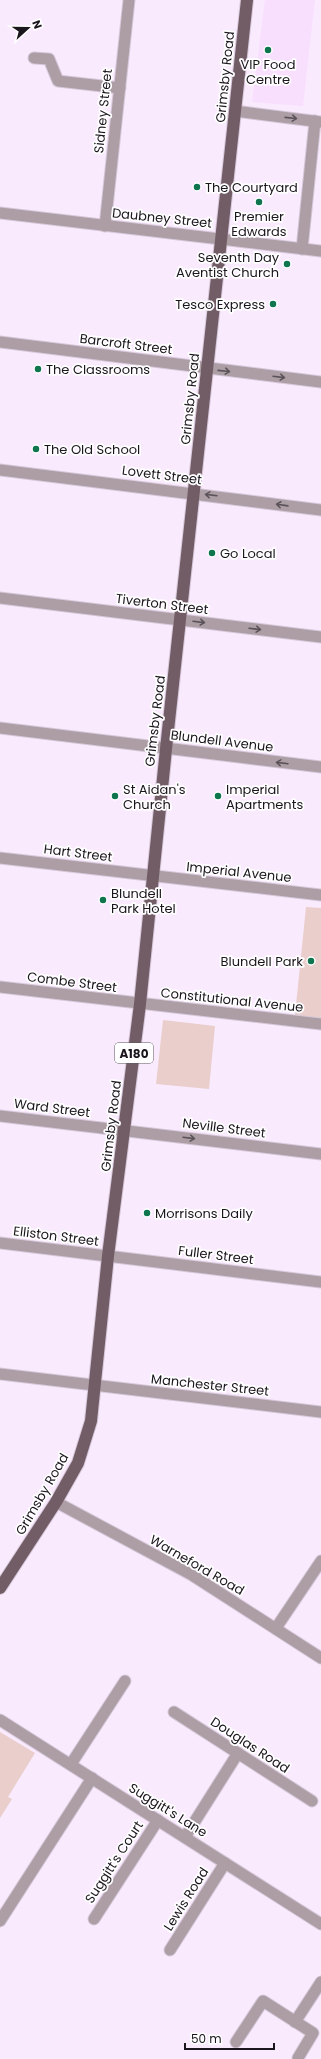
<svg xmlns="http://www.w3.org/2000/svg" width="321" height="2059" viewBox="0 0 321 2059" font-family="Poppins,sans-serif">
	<rect width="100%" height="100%" fill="#faeafe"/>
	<polygon fill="#f8dffe" points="265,0 315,0 303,106 252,102"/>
	<g fill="#e9cecc">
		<polygon points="306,907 321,908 321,1020 295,1015"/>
		<polygon points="163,1020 215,1026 209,1089 156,1084"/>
		<polygon points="0,1732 35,1753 8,1797 12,1799 0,1818"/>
	</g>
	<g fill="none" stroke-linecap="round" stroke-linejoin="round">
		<g stroke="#d6c8da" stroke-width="13">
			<g id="street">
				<polyline points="34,58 49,59 58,81 120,88"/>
				<polyline points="235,111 321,122"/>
				<polyline points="0,213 321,251"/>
				<polyline points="105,226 129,0"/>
				<polyline points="302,249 315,121"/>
				<polyline points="0,342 321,382"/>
				<polyline points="0,470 321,510"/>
				<polyline points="0,598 321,637"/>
				<polyline points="0,728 321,767"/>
				<polyline points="0,858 321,895"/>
				<polyline points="0,987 321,1024"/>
				<polyline points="0,1116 321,1154"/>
				<polyline points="0,1243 321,1282"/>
				<polyline points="0,1374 321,1412"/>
				<polyline points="56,1502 192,1575 321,1658"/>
				<polyline points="276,1628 321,1561"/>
				<polyline points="174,1712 312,1801"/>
				<polyline points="0,1720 321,1924"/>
				<polyline points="71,1764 125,1681"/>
				<polyline points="185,1837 238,1753"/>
				<polyline points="94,1919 158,1820"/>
				<polyline points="0,1921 92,1778"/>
				<polyline points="170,1950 225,1863"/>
				<polyline points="295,2022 321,1982"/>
				<polyline points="236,2042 263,2001 313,2033 298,2058"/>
			</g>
		</g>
		<g stroke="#d6c8da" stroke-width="14">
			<polyline id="primary" points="0,1588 56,1502 78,1463 91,1421 108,1256 140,1004 166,749 247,0"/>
		</g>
		<use href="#street" stroke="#ac9ea4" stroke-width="11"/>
		<use href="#primary" stroke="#725c65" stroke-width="12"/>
	</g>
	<defs><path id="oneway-shaft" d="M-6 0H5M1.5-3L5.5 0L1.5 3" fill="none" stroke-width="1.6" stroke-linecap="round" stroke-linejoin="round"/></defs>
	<g stroke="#5c535a">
		<use href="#oneway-shaft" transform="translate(291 118) rotate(6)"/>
		<use href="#oneway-shaft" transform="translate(224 371) rotate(6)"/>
		<use href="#oneway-shaft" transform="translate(279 377) rotate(7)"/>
		<use href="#oneway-shaft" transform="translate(211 495) rotate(-173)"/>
		<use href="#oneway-shaft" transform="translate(282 505) rotate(-172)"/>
		<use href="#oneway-shaft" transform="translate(199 622) rotate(7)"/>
		<use href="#oneway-shaft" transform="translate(255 629) rotate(7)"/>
		<use href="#oneway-shaft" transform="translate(282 763) rotate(-173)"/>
		<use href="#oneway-shaft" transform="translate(189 1138) rotate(7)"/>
	</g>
	<g fill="#0e754e" stroke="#fff" stroke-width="1.5">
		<circle cx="268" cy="50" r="4"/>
		<circle cx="197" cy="187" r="4"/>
		<circle cx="259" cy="202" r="4"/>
		<circle cx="287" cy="264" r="4"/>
		<circle cx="273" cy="304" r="4"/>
		<circle cx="38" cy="369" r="4"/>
		<circle cx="36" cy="449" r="4"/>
		<circle cx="212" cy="553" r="4"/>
		<circle cx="115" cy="796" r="4"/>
		<circle cx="218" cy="796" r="4"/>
		<circle cx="103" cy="900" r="4"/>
		<circle cx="311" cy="961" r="4"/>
		<circle cx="147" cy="1213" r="4"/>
	</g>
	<g text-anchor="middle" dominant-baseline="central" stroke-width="3.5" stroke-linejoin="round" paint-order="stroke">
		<rect fill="#fff" stroke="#5f5b61" stroke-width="1" x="115" y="1043" width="38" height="20" rx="3"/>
		<g font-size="12" font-weight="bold" fill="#1b151d">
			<text x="134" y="1053">A180</text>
		</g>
		<g font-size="13" fill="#1b151d" stroke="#fff" text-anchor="start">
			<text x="268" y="64" text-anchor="middle">VIP Food<tspan x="268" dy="15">Centre</tspan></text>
			<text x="205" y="187">The Courtyard</text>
			<text x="259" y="216" text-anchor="middle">Premier<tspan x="259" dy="15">Edwards</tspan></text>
			<text x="279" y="257" text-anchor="end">Seventh Day<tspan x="279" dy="15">Aventist Church</tspan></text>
			<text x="265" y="304" text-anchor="end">Tesco Express</text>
			<text x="46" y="369">The Classrooms</text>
			<text x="44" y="449">The Old School</text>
			<text x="220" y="553">Go Local</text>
			<text x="123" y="789">St Aidan's<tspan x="123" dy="15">Church</tspan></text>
			<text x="226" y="789">Imperial<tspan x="226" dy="15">Apartments</tspan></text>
			<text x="111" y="893">Blundell<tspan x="111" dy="15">Park Hotel</tspan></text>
			<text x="303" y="961" text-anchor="end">Blundell Park</text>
			<text x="155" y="1213">Morrisons Daily</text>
		</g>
		<g font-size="13" fill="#1b151d" stroke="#fff">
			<text transform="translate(225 77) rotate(-84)">Grimsby Road</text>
			<text transform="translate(103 111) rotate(-84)">Sidney Street</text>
			<text transform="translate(162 218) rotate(6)">Daubney Street</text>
			<text transform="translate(126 344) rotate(7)">Barcroft Street</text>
			<text transform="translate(190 399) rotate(-84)">Grimsby Road</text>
			<text transform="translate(162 475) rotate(7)">Lovett Street</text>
			<text transform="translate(162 604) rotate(7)">Tiverton Street</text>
			<text transform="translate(155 721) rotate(-83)">Grimsby Road</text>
			<text transform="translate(222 741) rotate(7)">Blundell Avenue</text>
			<text transform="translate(78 853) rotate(7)">Hart Street</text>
			<text transform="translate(239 872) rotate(6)">Imperial Avenue</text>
			<text transform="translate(72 982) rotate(7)">Combe Street</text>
			<text transform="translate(232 1000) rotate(6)">Constitutional Avenue</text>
			<text transform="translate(52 1108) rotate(7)">Ward Street</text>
			<text transform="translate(111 1126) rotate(-83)">Grimsby Road</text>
			<text transform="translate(224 1128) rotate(7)">Neville Street</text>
			<text transform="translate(56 1236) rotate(7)">Elliston Street</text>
			<text transform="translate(216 1255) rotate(7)">Fuller Street</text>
			<text transform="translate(210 1385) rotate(6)">Manchester Street</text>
			<text transform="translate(42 1494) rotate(-60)">Grimsby Road</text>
			<text transform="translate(197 1565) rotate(30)">Warneford Road</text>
			<text transform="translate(250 1745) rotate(33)">Douglas Road</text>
			<text transform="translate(168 1810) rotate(32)">Suggitt's Lane</text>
			<text transform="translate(114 1862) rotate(-57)">Suggitt's Court</text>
			<text transform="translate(186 1899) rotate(-58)">Lewis Road</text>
		</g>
	</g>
	<g transform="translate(28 28) rotate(69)" stroke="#ffffff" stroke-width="3" paint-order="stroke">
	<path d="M0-3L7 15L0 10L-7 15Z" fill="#1b151d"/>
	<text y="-6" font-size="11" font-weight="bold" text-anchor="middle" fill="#1b151d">N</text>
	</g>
	<path d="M185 2043v6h89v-6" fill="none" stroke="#1b151d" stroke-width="2"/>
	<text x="191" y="2043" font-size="12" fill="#1b151d" stroke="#ffffff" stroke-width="3" paint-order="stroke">50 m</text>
</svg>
